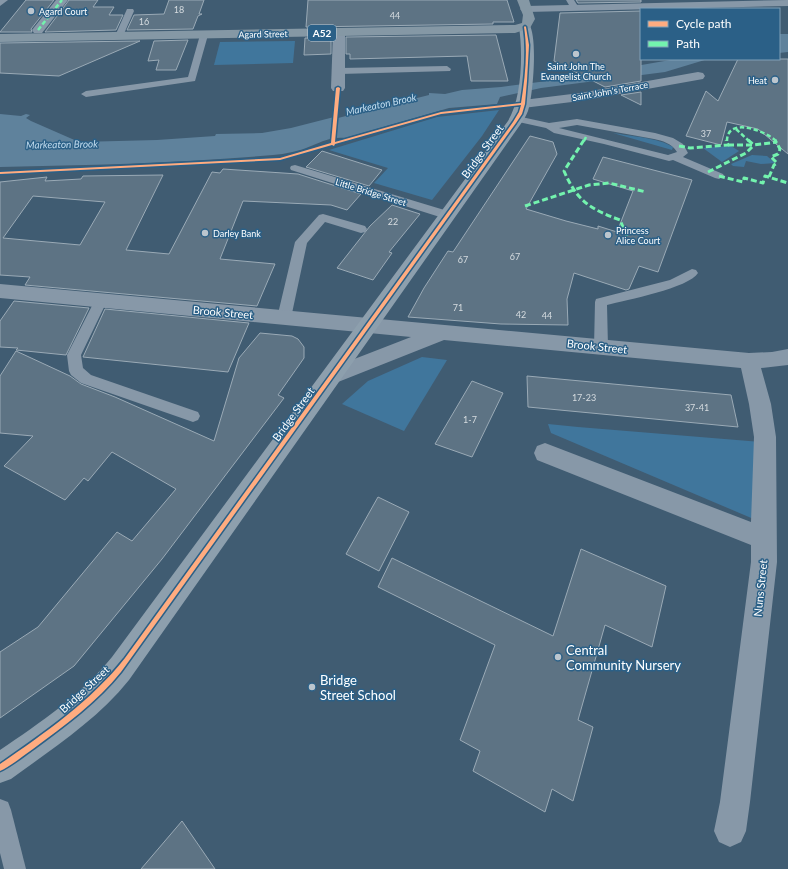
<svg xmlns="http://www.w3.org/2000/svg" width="788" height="869" viewBox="0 0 788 869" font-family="Lato,sans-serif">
	<rect width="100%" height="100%" fill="#405c72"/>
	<g fill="#40769c">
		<polygon points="295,41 293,63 214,65 220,42"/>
		<polygon points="499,110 482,136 432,200 374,183 388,168 329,150 437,117"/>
		<path d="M613,133C630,136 659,138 673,147L672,150Z"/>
		<polygon points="731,146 739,151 722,162 703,148"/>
		<polygon points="752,155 767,156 775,163 761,164 746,161 744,167 733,166 731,164"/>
		<polygon points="422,357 447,360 404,431 342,404 368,381"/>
		<polygon points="548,424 578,427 761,442 756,520 551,433"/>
	</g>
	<g fill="#5f829c">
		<polygon points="779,34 788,34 788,52 779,53"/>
		<path d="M676,59H708L665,72L541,88L500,97L497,104L449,108L345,138C329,137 325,141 311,146C300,151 285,154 273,155C182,163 91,165 0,167V114L21,116L26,114L30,115L26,118L31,121L79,142L157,140L215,136L216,134L262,133L291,128L338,116V118L429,95V93L445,94L462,90L501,87L555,80Z"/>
	</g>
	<g fill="#5d7384" stroke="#9aaab6" fill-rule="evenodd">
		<polygon points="26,0 54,0 31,29 32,32 0,32"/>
		<polygon points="69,0 98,0 93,7 114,7 109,15 123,15 116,30 45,32"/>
		<polygon points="169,0 204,0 199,14 202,14 198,16 193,29 127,30 134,15 164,14"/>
		<polygon points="308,0 507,0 514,22 493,22 493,24 306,27"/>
		<polygon points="576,0 641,0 641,2 578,3"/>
		<polygon points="641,11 641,81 605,87 554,61 560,13"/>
		<polygon points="496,35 508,81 471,81 467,56 350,59 350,54 346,54 346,37"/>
		<polygon points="305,38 331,38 331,54 304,55"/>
		<polygon points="188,40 176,70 156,70 159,60 148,61 154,41"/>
		<polygon points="140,41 59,76 0,73 0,43"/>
		<polygon points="738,59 788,59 788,154 758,129 727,122 721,145 686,136 706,91 718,101"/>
		<polygon points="641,92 641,105 621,95"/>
		<polygon points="530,136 553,142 557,154 526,209 566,221 598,229 598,226 617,232 633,191 593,179 603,157 692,180 658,272 639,266 629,289 626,290 574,273 567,299 568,325 501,324 408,317 424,288 448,251 453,252"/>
		<polygon points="322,151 382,170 369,186 306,167"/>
		<path d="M223,169L298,174L361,194L347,210L331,205L243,201L220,259L275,264L257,306L25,285L30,277L0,275V182L47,177L45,181L81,179L83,176L163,175L126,250L169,254L212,172L220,173ZM33,196L105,202L80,245L3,238Z"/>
		<polygon points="392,205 420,214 389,252 392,253 373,280 337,268 370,226"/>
		<polygon points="14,301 89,308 66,355 16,350 18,348 0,347 0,321"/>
		<polygon points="105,309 249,323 228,372 83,357"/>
		<polygon points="260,333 292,336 298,339 304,347 304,358 278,395 284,398 162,559 74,666 0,718 0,652 38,627 117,532 132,541 176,489 112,452 88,481 84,478 65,500 4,466 33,436 0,433 0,376 16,351 70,376 81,384 115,397 214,441 239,358"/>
		<polygon points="527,376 731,395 738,427 528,407"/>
		<polygon points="472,381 503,393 472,457 435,444"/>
		<polygon points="378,497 409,512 379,571 346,554"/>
		<polygon points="581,549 666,586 652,647 605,625 578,720 593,727 573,801 552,789 545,812 473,771 480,751 460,740 495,645 378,587 392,558 553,636"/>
		<polygon points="182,821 215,869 141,869"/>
	</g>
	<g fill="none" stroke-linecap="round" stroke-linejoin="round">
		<g fill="#8798a8" fill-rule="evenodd">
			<polygon points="0,0 8,0 0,6"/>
			<polygon points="566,0 574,0 579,8 578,10 572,10"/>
			<polygon points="127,9 133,9 134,11 123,36 119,39 116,38 115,36"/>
			<polygon points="204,32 208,35 195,81 86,97 81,94 86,91 188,77 200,35"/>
			<polygon points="447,66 451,69 450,71 340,74 336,71 340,68"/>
			<path d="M517,116L549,123L577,119L655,133L673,138L683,144L688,153L683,157L723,174L724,176L719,179L715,178L673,160L669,161L604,144L554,133L546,128L514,121L512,119L514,117ZM577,125L654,139C662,141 672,143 677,152L668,155L559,128Z"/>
			<polygon points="295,165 451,212 453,215 451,218 443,218 291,170 290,168 291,166"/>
			<polygon points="323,214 365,226 367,229 365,232 361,233 325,222 307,243 291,318 289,321 284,323 279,321 277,318 295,242 319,215"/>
			<path d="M692,269L696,270L698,273C689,288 626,300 607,305L608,347L606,351L601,352L596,351L594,347L595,302L596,299L670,280Z"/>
			<polygon points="101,296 106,298 107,301 81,355 83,368 91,375 198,412 200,416 198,420 193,422 81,383 71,375 69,371 67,355 96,298"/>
			<polygon points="0,799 8,802 11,810 26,869 4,869 0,853"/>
		</g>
		<g fill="#8798a8" fill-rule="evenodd">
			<polygon points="56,0 68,0 42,33 34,33 32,30"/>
			<polygon points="788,0 788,6 526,12 522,11 520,9 522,7 526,6"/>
			<polygon points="339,29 343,30 345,33 345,88 343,91 333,91 331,88 333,33 335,30"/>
			<polygon points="698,72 703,73 705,76 703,79 580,101 523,108 518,107 516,104 518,101 523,100 580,93"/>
			<polygon points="0,284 749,353 772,352 788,349 788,365 761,368 771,404 776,437 777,562 750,802 746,831 741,842 730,847 719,842 714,831 720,802 751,562 751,545 537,460 534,453 537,446 545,443 751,522 754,437 749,404 741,368 444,340 333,384 326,382 323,376 326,370 411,337 0,298"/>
		</g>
		<path fill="#8d9fad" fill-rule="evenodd" d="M525,23L529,24C538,37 533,96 528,111C526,116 523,121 520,125L129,680C97,720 52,749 11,779L0,783V750C40,723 81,695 112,657L508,121C522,98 523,53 519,27L521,24Z"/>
		<polygon fill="#8598a5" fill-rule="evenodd" points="517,0 529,0 535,19 530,28 515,33 0,42 0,34 515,25 522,23 523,15"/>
		<g stroke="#73f3ae" stroke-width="2.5" stroke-dasharray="4.5 2.5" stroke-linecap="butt">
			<polyline points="38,30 62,0"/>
			<polyline points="736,129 749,141"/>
			<polyline points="584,141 586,137"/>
			<path d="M727,141C727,116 766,131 776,141"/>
		</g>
		<g stroke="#73f3ae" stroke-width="3" stroke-dasharray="6 3" stroke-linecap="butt">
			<path d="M584,140L564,171C577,201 590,209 620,220L627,236"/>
			<polyline points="748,140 754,145 777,142"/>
			<polyline points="728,145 754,145"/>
			<polyline points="679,146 690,148 728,145 726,140"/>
			<polyline points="708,172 746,153 754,145"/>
			<polyline points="719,176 743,182 744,178 763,183 765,176 788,183"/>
			<polyline points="769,177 774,165 777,163 771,157 778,154 780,149 775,140"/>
			<polyline points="525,206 589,185 609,183 646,192"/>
		</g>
		<g stroke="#2b6087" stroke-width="3">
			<path id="cycleway" d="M525,26L526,27L529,45L527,81L525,104L522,114L516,123L121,672C97,702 64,726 33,749C23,756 11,766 0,771V764C45,733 91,701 125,658L513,122L519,112L521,105L441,114L335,144L334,146L332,145L280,160L0,174V172L280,158L331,143L336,88L338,87L340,88L335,142L441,112L521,103C525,78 528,52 524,27Z"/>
		</g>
		<use href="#cycleway" fill="#ffac80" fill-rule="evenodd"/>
	</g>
	<g fill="#bcc6ce" stroke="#2b6087" stroke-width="1.5">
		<circle cx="31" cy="11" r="4"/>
		<circle cx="576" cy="54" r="4"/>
		<circle cx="775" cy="80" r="4"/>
		<circle cx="205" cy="233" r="4"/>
		<circle cx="608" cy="235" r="4"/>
		<circle cx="558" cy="657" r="4"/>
		<circle cx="312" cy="687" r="4"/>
	</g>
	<g text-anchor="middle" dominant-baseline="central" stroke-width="3" stroke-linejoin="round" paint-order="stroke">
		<g font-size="9" fill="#d6dce0">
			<text x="179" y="9">18</text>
			<text x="395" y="15">44</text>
			<text x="144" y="21">16</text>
			<text x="706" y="133">37</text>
			<text x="393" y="221">22</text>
			<text x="515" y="256">67</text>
			<text x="463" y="259">67</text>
			<text x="458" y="307">71</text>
			<text x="521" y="314">42</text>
			<text x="547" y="315">44</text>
			<text x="584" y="397">17-23</text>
			<text x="697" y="407">37-41</text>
			<text x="470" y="419">1-7</text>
		</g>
		<g font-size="9" fill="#fff" stroke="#2b6087" text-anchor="start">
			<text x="39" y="11">Agard Court</text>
			<text x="576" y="66" text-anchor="middle">Saint John The<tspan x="576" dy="10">Evangelist Church</tspan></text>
			<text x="767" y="80" text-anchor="end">Heat</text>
			<text x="616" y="230">Princess<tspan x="616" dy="10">Alice Court</tspan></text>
			<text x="213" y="233">Darley Bank</text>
		</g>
		<g font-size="9" fill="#fff" stroke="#2b6087">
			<text transform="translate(263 34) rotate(-1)">Agard Street</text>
			<text transform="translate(610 91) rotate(-10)">Saint John's Terrace</text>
			<text transform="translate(371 192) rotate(17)">Little Bridge Street</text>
		</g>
		<rect fill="#2b6087" stroke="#bfcfdb" stroke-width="1" x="308" y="25" width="28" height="16" rx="3"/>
		<g font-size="10" font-weight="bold" fill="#fff">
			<text x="322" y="33">A52</text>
		</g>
		<g font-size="10" font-style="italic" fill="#c3ddef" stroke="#2b6087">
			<text transform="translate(381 104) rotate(-12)">Markeaton Brook</text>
			<text transform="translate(62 144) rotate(-1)">Markeaton Brook</text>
		</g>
		<g font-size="11" fill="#fff" stroke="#2b6087">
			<text transform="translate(482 151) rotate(-54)">Bridge Street</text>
			<text transform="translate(223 312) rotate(5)">Brook Street</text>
			<text transform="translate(597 346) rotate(6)">Brook Street</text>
			<text transform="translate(293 414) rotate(-54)">Bridge Street</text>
			<text transform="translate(760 588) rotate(-84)">Nuns Street</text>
			<text transform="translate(84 689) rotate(-43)">Bridge Street</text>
		</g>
		<g font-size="13" fill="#fff" stroke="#2b6087" text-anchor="start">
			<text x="566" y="650">Central<tspan x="566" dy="15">Community Nursery</tspan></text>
			<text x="320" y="680">Bridge<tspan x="320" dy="15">Street School</tspan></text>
		</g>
	</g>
	<rect x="640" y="8" width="140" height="52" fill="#2b6087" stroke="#80a0b7"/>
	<rect x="648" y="21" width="20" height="6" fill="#ffac80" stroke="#80a0b7"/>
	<text x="676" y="28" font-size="12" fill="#ffffff">Cycle path</text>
	<rect x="648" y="41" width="20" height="6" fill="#73f3ae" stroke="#80a0b7"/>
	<text x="676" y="48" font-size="12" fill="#ffffff">Path</text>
</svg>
